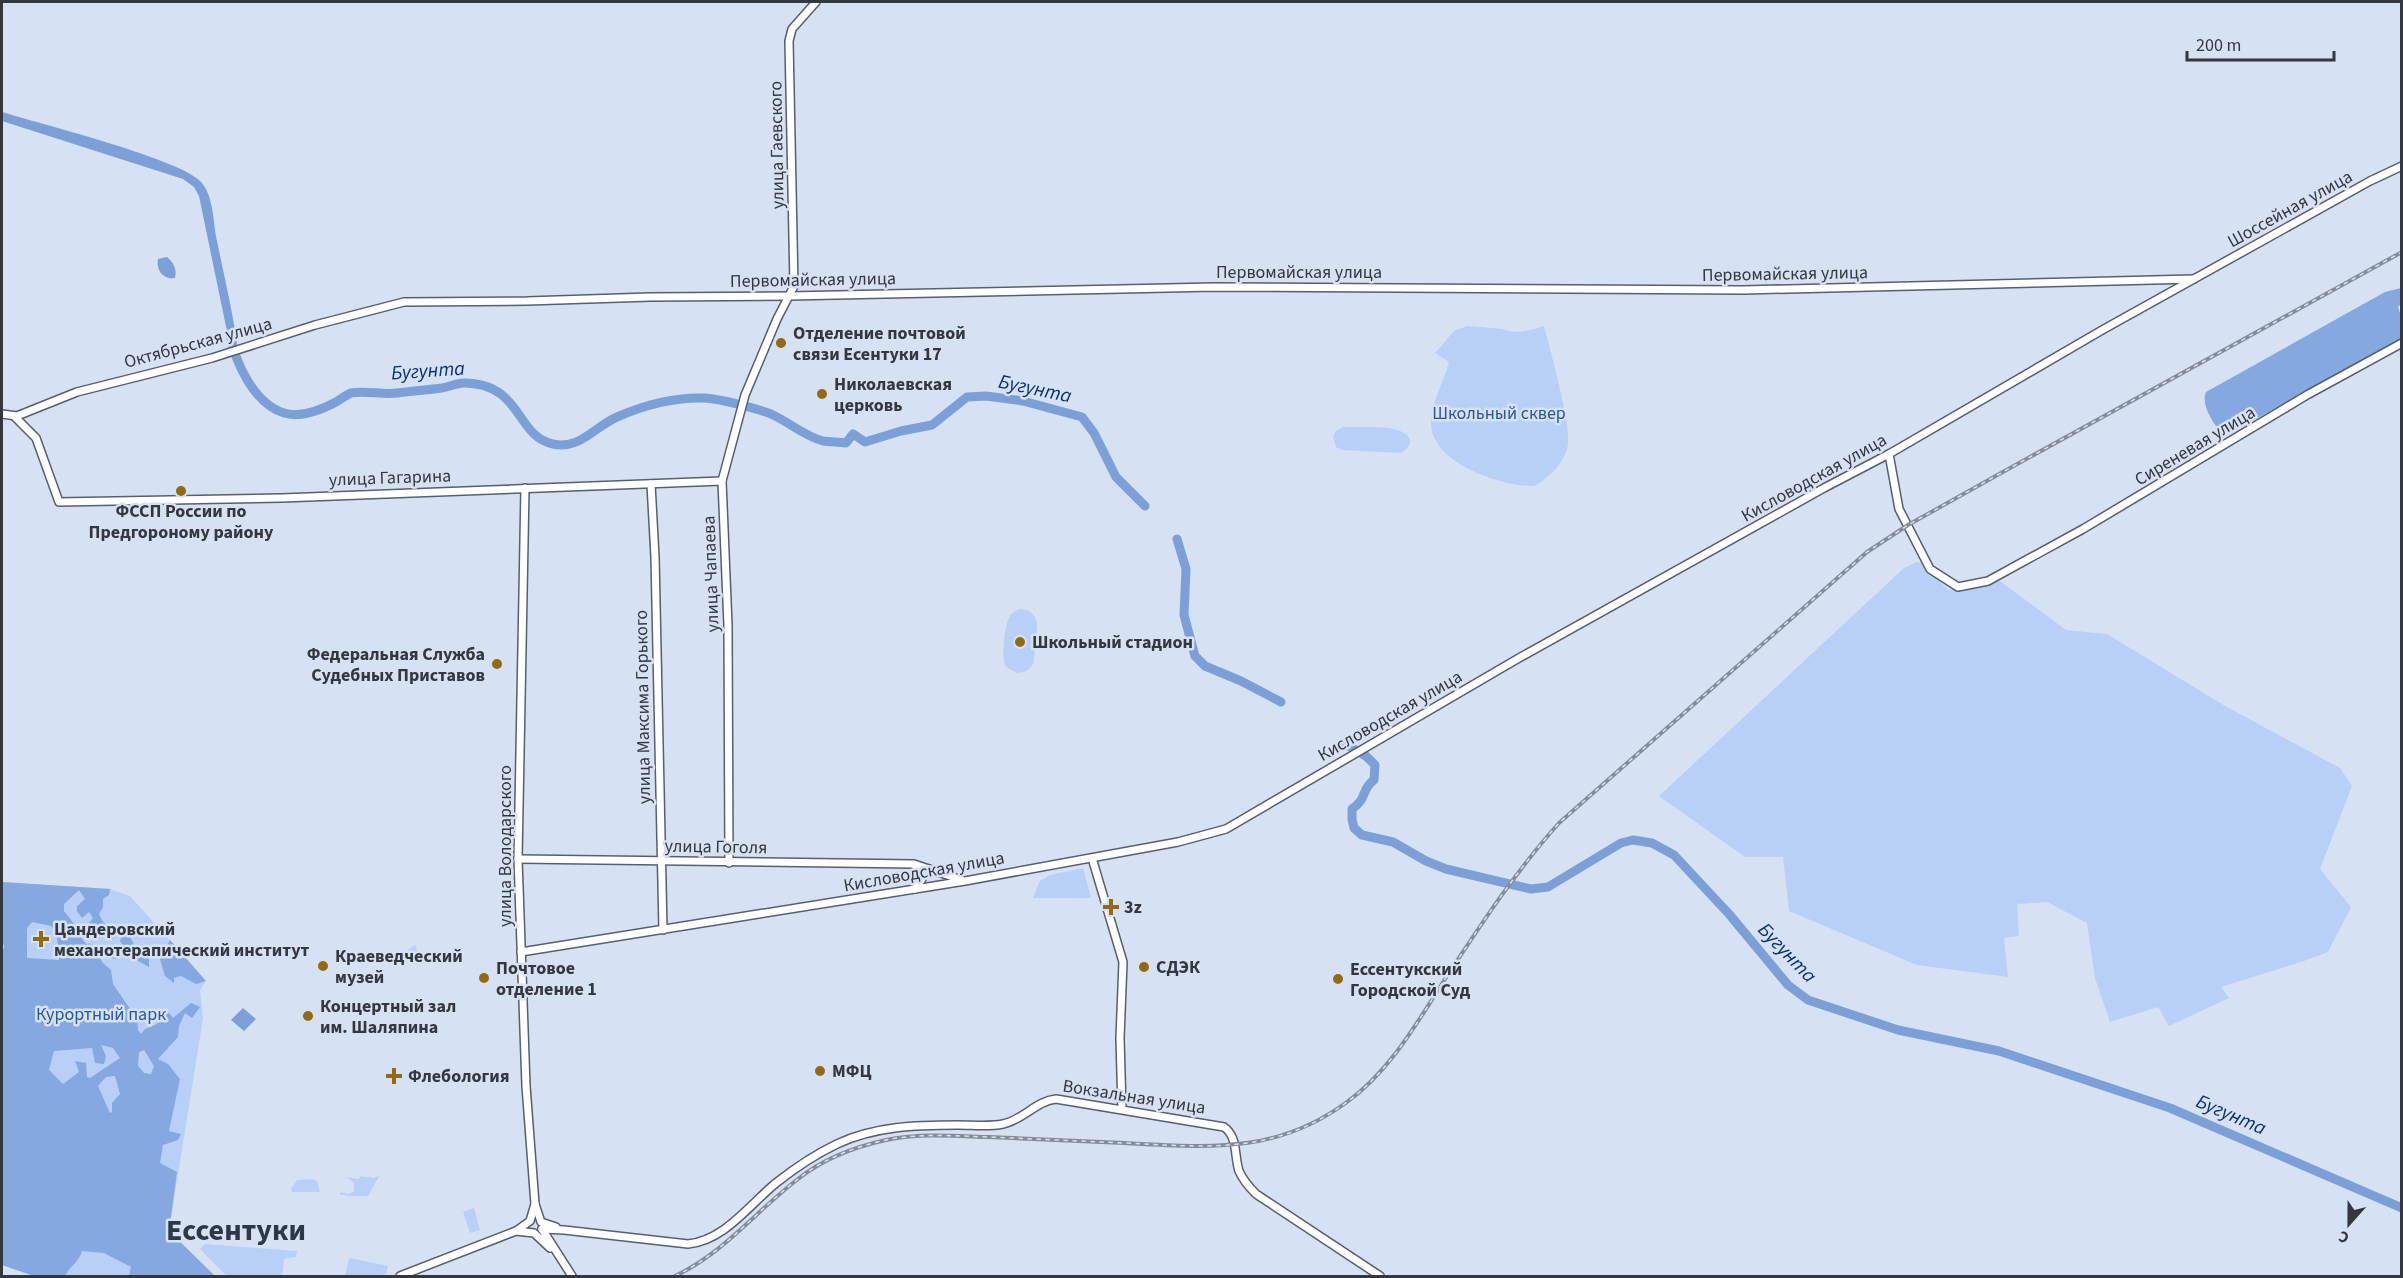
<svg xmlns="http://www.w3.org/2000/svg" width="2403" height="1278" viewBox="0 0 2403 1278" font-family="'Source Sans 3',sans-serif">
	<rect width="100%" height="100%" fill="#d6e1f3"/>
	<g fill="#b8d0f7">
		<path d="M1467,326L1503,329C1514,335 1532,330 1544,326C1550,350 1571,423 1568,444C1565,463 1550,477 1534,486C1500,486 1427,462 1431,419C1433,400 1444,381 1449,362L1435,353L1454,331Z"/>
		<path d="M1343,427C1357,428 1410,422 1410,442C1409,447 1406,450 1401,453L1342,450L1336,447L1333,437L1336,431Z"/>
		<polygon points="1916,562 1922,563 1948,590 2000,581 2066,630 2107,634 2225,706 2340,768 2352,786 2320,869 2351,907 2328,952 2304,961 2221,987 2229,998 2169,1026 2158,1007 2110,1022 2095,978 2087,923 2047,902 2017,904 2019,936 2004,938 2008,977 1917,965 1789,911 1783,857 1745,857 1659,796 1904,568"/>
		<path d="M1020,609C1043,611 1037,632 1035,648C1034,654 1035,662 1031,667C1027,672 1023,672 1017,673L1006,667C1001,658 1004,628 1009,618C1011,613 1015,611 1020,609Z"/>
		<polygon points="1083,868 1091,898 1033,898 1040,881 1050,875"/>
		<polygon points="2,882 110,889 130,896 206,981 200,990 203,1018 169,1231 215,1276 34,1276 2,1265"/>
		<polygon points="415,945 421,960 405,961 398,956"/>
		<polygon points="361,1176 374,1178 379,1176 368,1196 348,1196 339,1194 341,1192 349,1194 354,1191 354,1183 347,1177 359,1179"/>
		<polygon points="313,1179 317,1181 320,1192 292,1192 291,1189 297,1180"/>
		<polygon points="474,1208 480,1230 470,1233 463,1212"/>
		<polygon points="205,1244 297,1251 296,1257 284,1259 282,1276 227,1276 200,1249"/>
		<polygon points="349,1258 388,1266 386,1274 378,1276 345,1276"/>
	</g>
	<g fill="#85a8e0" fill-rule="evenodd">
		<path d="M2401,288V304L2398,307L2401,316V338L2238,429L2231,432L2218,429C2211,419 2201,404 2206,392L2385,292Z"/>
		<path d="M2,882L110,889L109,895L103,899V907L99,914L103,922L114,930L115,936L112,940L101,927L96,931L89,923L93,918L89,912L82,918L77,911V906L85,899L79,890L64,904V911L75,925L73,927L87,945L90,943L103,963L111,970L113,984L137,1019L138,1030L141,1034L145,1029L157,1024L161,1015L169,1013L173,1018L191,1003L200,1007L192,1018L185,1013L179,1026L178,1037L158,1059L168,1064L180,1079L169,1131L181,1134L178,1140L163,1145L160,1163L177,1172L169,1231L215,1276H129L131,1267L104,1253L82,1251C78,1264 70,1265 65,1276H34L2,1265V949H4V945L2,943ZM32,922L51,926L57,935L59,960L27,958V928ZM101,1045L113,1048L120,1058L90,1078L87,1077L86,1063L75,1061L79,1072L63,1084L49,1070L54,1051L92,1048L95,1063L104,1064L106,1056ZM144,1050L154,1066L151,1074L144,1073L138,1066L139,1052ZM115,1076L120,1094L112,1103V1112L110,1113L98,1086L106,1077Z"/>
		<polygon points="128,933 139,954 149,954 149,967 127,955 116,959 109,957 123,945 120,941 122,934"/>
		<polygon points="170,940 206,981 196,984 181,976 174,978 174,983 165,976 160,959"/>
	</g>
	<g fill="#7d9fd7">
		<path d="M2,112C37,123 185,160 202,183C214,198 213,223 217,241C224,275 232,309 237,343L230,346L199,196L194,187L183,179L2,121Z"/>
		<path d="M167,257C174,263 177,269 175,278C163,280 156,270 158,259Z"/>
		<polygon points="243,1008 256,1019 244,1031 231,1020"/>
	</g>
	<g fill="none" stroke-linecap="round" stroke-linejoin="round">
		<g stroke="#7d9fd7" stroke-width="9">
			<path d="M230,334C235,362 254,404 284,413C300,418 321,410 336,402C341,399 346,395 351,393C365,390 382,395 397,393C412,391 427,390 442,388C449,387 456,383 464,383C522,383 516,437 553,444C580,450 594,427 617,417C644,405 674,397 705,398C721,399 755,408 771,414C789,422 804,436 823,441C830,442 838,442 846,443L853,434L865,442L901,431L932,425L967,397L986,396L1023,401L1082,417L1094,433L1116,477L1145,506"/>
			<polyline points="1177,539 1186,569 1184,615 1195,656 1205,666 1241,681 1281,702"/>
			<path d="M1345,744L1366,756L1375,765L1374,780C1361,789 1368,798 1352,809V819L1354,828L1362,835L1393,842L1426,861L1446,869L1531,889L1548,887L1621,843L1633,840L1652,843L1674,855L1729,914L1788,985L1808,1000L1898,1030L1999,1051L2170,1108L2402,1208"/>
		</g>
		<g stroke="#555f6e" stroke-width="10">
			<g id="secondary">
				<polyline points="2,414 17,416 77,392 212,358 315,325 404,302 527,301 650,297 789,296 1214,287 1744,290 2194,279"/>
				<polyline points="15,417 36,438 59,502 282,498 722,481"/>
				<polyline points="1889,454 1899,509 1930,569 1958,587 1988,581 2083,529 2307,395 2402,343"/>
				<polyline points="651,484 655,557 663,930"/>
				<polyline points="525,488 518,859 526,1086 535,1204 541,1222 556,1227"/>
				<polyline points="1092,858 1123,962 1120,1038 1122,1109"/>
				<polyline points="518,859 914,864 962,880"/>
				<polyline points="729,863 728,625 722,481 745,395 777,319 794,286 789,41 792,29 816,2"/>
				<polyline points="915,889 922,879 922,873 916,867"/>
				<polyline points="521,952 965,881 1178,842 1226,829 1519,658 1824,488 1889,454 2104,329 2370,181 2402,166"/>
				<path d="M542,1229L564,1230L688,1244C725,1240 749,1205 776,1183C795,1168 816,1154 837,1144C875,1126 917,1125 958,1125C973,1125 989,1127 1003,1124C1023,1120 1036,1101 1056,1099L1224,1127C1238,1137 1234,1155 1239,1171C1243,1180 1249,1187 1256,1194L1380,1276"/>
				<polyline points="542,1229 572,1276"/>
				<polyline points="516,1231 534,1233 550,1248"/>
				<polyline points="400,1276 516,1231 530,1221 535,1204"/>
			</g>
		</g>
		<use href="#secondary" stroke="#fff" stroke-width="7"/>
		<g stroke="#858c99" stroke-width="4">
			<path id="rail" d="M675,1276C724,1253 756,1211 798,1179C823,1159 854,1147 886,1140C920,1133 954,1136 989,1137C1034,1139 1079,1141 1124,1143C1208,1147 1275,1155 1347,1102C1391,1070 1418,1021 1447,976C1482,923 1516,871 1559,823L1867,552L1908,525L2010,468L2402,252"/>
		</g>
		<use href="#rail" stroke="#d6e1f3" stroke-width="1.5" stroke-dasharray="4.5" stroke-linecap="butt"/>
	</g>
	<g fill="#936a14" stroke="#d6e1f3" stroke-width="2">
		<circle cx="781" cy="343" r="6"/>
		<circle cx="822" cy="394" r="6"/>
		<circle cx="181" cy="491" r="6"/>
		<circle cx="1020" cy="642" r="6"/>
		<circle cx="497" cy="664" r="6"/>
		<path d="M1108 898h6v6h6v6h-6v6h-6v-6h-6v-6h6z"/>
		<path d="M38 930h6v6h6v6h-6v6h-6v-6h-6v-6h6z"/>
		<circle cx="323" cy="966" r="6"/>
		<circle cx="1144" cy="967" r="6"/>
		<circle cx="484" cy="978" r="6"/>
		<circle cx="1338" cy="979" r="6"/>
		<circle cx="308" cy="1016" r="6"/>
		<circle cx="820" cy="1071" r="6"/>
		<path d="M391 1067h6v6h6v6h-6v6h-6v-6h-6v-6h6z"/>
	</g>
	<g text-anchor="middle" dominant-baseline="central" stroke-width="5" stroke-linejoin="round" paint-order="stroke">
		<g font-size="18" fill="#33373e" stroke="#d6e1f3">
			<text transform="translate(777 145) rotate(-91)">улица Гаевского</text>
			<text transform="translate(2290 209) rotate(-29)">Шоссейная улица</text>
			<text x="1299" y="272">Первомайская улица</text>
			<text transform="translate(1785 274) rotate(-1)">Первомайская улица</text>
			<text transform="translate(813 280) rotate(-1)">Первомайская улица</text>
			<text transform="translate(198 343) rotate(-15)">Октябрьская улица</text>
			<text transform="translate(2195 446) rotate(-31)">Сиреневая улица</text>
			<text transform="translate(390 478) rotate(-2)">улица Гагарина</text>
			<text transform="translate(1814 478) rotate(-29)">Кисловодская улица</text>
			<text transform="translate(711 574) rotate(-92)">улица Чапаева</text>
			<text transform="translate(643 707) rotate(-91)">улица Максима Горького</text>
			<text transform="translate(1390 716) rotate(-30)">Кисловодская улица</text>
			<text transform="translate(505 846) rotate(-90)">улица Володарского</text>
			<text transform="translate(716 847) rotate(1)">улица Гоголя</text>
			<text transform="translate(924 872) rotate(-10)">Кисловодская улица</text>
			<text transform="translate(1134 1097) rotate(9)">Вокзальная улица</text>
		</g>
		<g font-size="18" font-weight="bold" fill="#33373e" stroke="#d6e1f3" text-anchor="start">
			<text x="793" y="333">Отделение почтовой<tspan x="793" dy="21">связи Есентуки 17</tspan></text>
			<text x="834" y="384">Николаевская<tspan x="834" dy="21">церковь</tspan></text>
			<text x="181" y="511" text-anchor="middle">ФССП России по<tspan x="181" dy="21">Предгороному району</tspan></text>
			<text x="1032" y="642">Школьный стадион</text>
			<text x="485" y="654" text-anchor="end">Федеральная Служба<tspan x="485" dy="21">Судебных Приставов</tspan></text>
			<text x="1124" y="907">3z</text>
			<text x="54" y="929">Цандеровский<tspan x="54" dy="21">механотерапический институт</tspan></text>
			<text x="335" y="956">Краеведческий<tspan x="335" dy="21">музей</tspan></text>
			<text x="1156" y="967">СДЭК</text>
			<text x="496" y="968">Почтовое<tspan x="496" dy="21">отделение 1</tspan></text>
			<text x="1350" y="969">Ессентукский<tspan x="1350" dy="21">Городской Суд</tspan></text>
			<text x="320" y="1006">Концертный зал<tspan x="320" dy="21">им. Шаляпина</tspan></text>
			<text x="832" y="1071">МФЦ</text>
			<text x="408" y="1076">Флебология</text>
		</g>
		<g font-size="18" fill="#2c559a" stroke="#d6e1f3">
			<text x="1499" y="413">Школьный сквер</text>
			<text x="101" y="1014">Курортный парк</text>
		</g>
		<g font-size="20" font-style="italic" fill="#083173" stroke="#d6e1f3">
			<text transform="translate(428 371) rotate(-4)">Бугунта</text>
			<text transform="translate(1035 389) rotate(12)">Бугунта</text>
			<text transform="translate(1787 953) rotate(46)">Бугунта</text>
			<text transform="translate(2231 1115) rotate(23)">Бугунта</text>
		</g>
		<g font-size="30" font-weight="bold" fill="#2e3745" stroke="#d6e1f3">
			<text x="236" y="1230">Ессентуки</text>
		</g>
	</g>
	<rect width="2403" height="1278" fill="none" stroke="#33373e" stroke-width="6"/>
	<g transform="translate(2349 1224) rotate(201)" stroke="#d6e1f3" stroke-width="4.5" paint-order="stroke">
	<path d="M0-4.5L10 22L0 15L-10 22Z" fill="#33373e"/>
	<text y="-9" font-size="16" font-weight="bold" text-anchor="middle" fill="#33373e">С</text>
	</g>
	<path d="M2187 51v9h147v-9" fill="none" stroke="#33373e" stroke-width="3"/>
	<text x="2196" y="51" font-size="18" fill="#33373e" stroke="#d6e1f3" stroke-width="4.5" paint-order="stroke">200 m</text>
</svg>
